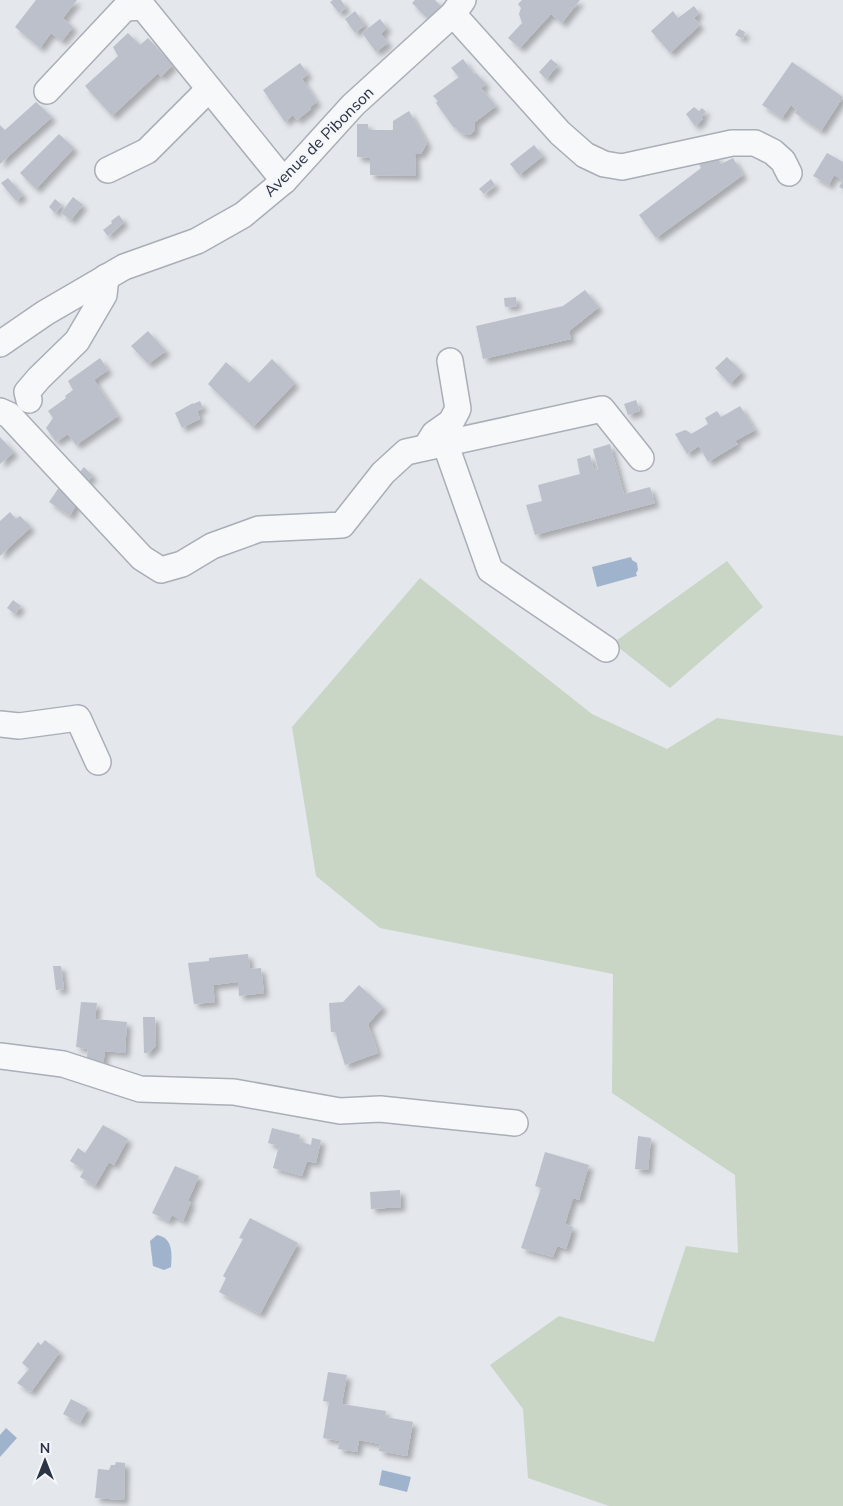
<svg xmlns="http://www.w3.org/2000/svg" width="843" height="1506" viewBox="0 0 843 1506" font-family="'Nunito Sans',sans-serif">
	<defs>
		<filter id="shadow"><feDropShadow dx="4.5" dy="4.5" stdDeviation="2.5" flood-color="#0004"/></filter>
	</defs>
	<rect width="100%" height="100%" fill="#e4e7ec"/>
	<g fill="#c9d6c5">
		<polygon points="727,561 763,607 670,688 613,643"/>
		<polygon points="420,578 592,714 667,749 717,718 843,736 843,1506 609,1506 528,1478 523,1409 490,1365 559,1316 654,1342 686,1246 738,1253 735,1175 612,1093 613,974 380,928 316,876 292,727"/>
	</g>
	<g fill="#9fb4cc">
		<polygon points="631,557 632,560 637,563 638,570 636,573 637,576 597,587 592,567"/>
		<path d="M157,1235C173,1238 172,1253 171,1267L164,1270L153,1266L150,1241Z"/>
		<polygon points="6,1428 17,1438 0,1457 0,1435"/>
		<polygon points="382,1470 411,1477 407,1492 379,1485"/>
	</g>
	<g fill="#bbc0ca" filter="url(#shadow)">
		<polygon points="36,0 77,0 63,18 73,27 62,41 51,33 40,48 15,27"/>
		<polygon points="333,0 341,0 346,8 339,13 330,2"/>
		<polygon points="415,0 435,0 445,10 432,23 412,3"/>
		<polygon points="522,0 580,0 562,23 551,14 520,48 508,38 522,23 519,14 521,8 518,4"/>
		<polygon points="694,6 699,13 694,18 700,25 670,53 651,31 673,11 678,18"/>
		<polygon points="355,11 365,25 355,33 345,19"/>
		<polygon points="380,19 387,28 381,34 388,43 376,52 362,33"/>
		<polygon points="739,29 745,32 743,39 735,35"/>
		<polygon points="128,33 140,45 148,38 173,65 161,77 158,73 112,116 85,86 118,56 113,47"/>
		<polygon points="463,59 474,74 476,73 486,84 481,88 496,106 475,122 475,130 471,134 466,135 459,132 455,127 454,128 436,103 438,101 433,96 459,77 451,68"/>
		<polygon points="551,59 558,65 546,79 539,72"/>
		<polygon points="792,62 843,97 821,131 795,113 797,110 791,105 782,118 762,105"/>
		<polygon points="300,63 308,74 302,79 317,102 310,107 311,109 297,120 293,115 285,122 263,90"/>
		<polygon points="36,102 52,117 0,164 0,125 5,130"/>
		<polygon points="694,107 699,111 702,108 706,112 701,117 703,119 695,126 686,114"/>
		<polygon points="409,111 427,143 421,154 415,154 416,176 370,175 370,158 357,157 357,124 368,124 368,130 393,130 393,121"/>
		<polygon points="59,134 74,148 36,189 20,173"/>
		<polygon points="534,145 543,156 519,175 510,164"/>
		<polygon points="827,153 843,162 843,189 839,187 843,180 834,175 829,185 813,176"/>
		<polygon points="717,156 721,164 733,158 743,175 656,238 639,215 701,168 699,164"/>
		<polygon points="8,178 23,195 16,201 1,183"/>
		<polygon points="491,179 495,185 484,194 479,189"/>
		<polygon points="73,197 83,205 71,220 61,213"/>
		<polygon points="55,199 62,205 55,213 49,207"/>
		<polygon points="119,215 124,222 108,236 103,230 112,223 111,221"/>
		<polygon points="585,290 599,307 569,331 571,339 483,359 476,326 563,306"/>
		<polygon points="516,297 517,306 505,307 504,298"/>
		<polygon points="148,331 166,351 148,364 131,346"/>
		<polygon points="727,357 742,372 730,384 715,368"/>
		<polygon points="100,358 108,370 94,380 118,416 76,445 68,434 56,442 46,428 53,418 48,411 66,398 65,396 73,390 68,381"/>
		<polygon points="272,359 295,383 253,427 208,384 226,362 249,383"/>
		<polygon points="636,400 640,411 628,415 624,404"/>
		<polygon points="200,401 203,408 197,411 200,419 182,428 175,413 193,403 193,404"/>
		<polygon points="740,406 755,430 735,441 738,444 708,462 699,446 687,454 675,434 685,430 689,432 691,434 708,424 705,418 717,411 721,417"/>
		<polygon points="0,437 14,452 0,464"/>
		<polygon points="610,444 624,494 650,487 655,503 535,535 526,505 542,501 538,485 580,474 577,459 590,455 594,470 598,469 593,449"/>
		<polygon points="84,467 93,476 87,482 78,474"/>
		<polygon points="62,483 78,501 70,516 49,502"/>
		<polygon points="10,512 16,519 20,516 31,527 0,556 0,521"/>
		<polygon points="13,600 21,606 15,614 7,608"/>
		<polygon points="248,954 250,969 261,968 264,993 239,996 238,982 213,985 215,1002 194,1004 188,963 209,961 209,958"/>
		<polygon points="53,966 61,966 64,989 56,990"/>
		<polygon points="359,985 383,1007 368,1024 378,1053 345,1065 337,1040 336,1032 331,1032 329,1003 343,1002"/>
		<polygon points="81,1002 97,1003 95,1019 127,1022 125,1053 105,1051 103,1065 86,1063 88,1049 76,1047"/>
		<polygon points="143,1017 155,1017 156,1046 148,1053 144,1053"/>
		<polygon points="103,1125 128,1139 114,1165 109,1162 95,1186 80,1177 84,1170 70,1161 78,1148 85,1153"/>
		<polygon points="272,1128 300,1135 299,1141 311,1145 312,1138 321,1140 316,1163 307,1161 302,1176 273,1168 279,1146 268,1143"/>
		<polygon points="638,1136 651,1138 648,1170 635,1169"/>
		<polygon points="545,1152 589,1165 579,1200 573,1198 565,1224 573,1227 566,1249 557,1246 553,1257 521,1248 541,1188 535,1186"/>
		<polygon points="175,1166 199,1176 188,1201 191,1202 183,1221 172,1215 169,1221 152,1213"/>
		<polygon points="400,1190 401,1207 371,1209 370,1192"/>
		<polygon points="250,1218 298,1243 260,1314 219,1292 226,1278 223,1276 243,1239 239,1238"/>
		<polygon points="45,1340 60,1352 31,1392 17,1383 29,1369 22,1363 38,1342 41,1345"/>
		<polygon points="328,1372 347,1375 342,1404 386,1411 385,1417 413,1422 407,1456 379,1451 380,1444 359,1440 357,1452 338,1449 340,1441 323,1438 329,1402 323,1401"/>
		<polygon points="71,1399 88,1408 80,1423 63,1414"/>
		<polygon points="116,1462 125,1463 124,1500 95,1498 98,1469 109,1470 111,1465 115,1465"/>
	</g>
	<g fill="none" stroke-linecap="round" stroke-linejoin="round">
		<g stroke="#a9aeb7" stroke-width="28">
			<g id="minor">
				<polyline points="453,14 560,133 585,155 604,164 622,167 732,143 755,143 773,152 783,161 789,173"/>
				<polyline points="47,91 125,8 143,7 284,181"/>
				<polyline points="108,170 147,151 209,89"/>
				<polyline points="0,344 45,313 124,267 197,241 243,215 284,181 353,105 453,14 463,0"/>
				<polyline points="29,400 27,392 39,378 77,341 104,295 106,277"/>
				<polyline points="0,411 9,415 142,558 161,570 182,564 212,546 259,529 342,525 383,473 406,452 602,409 641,458"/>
				<polyline points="445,443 490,570 606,649"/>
				<polyline points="426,447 434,434 451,422 458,409 450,361"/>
				<polyline points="0,724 19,726 78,718 98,762"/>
				<polyline points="0,1056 63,1064 140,1089 234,1092 340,1111 380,1109 515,1123"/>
			</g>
		</g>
		<use href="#minor" stroke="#f7f8fa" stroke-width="25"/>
	</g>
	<g text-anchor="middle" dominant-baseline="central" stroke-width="4" stroke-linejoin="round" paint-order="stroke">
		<g font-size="16" fill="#2b3445" stroke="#f4f6f9">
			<text transform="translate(319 142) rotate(-45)">Avenue de Pibonson</text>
		</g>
	</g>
	<g transform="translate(45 1461)" stroke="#f4f6f9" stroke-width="4" paint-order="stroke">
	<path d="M0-4L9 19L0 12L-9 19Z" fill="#2b3445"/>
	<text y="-8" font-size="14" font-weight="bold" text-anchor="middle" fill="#2b3445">N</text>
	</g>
</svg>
